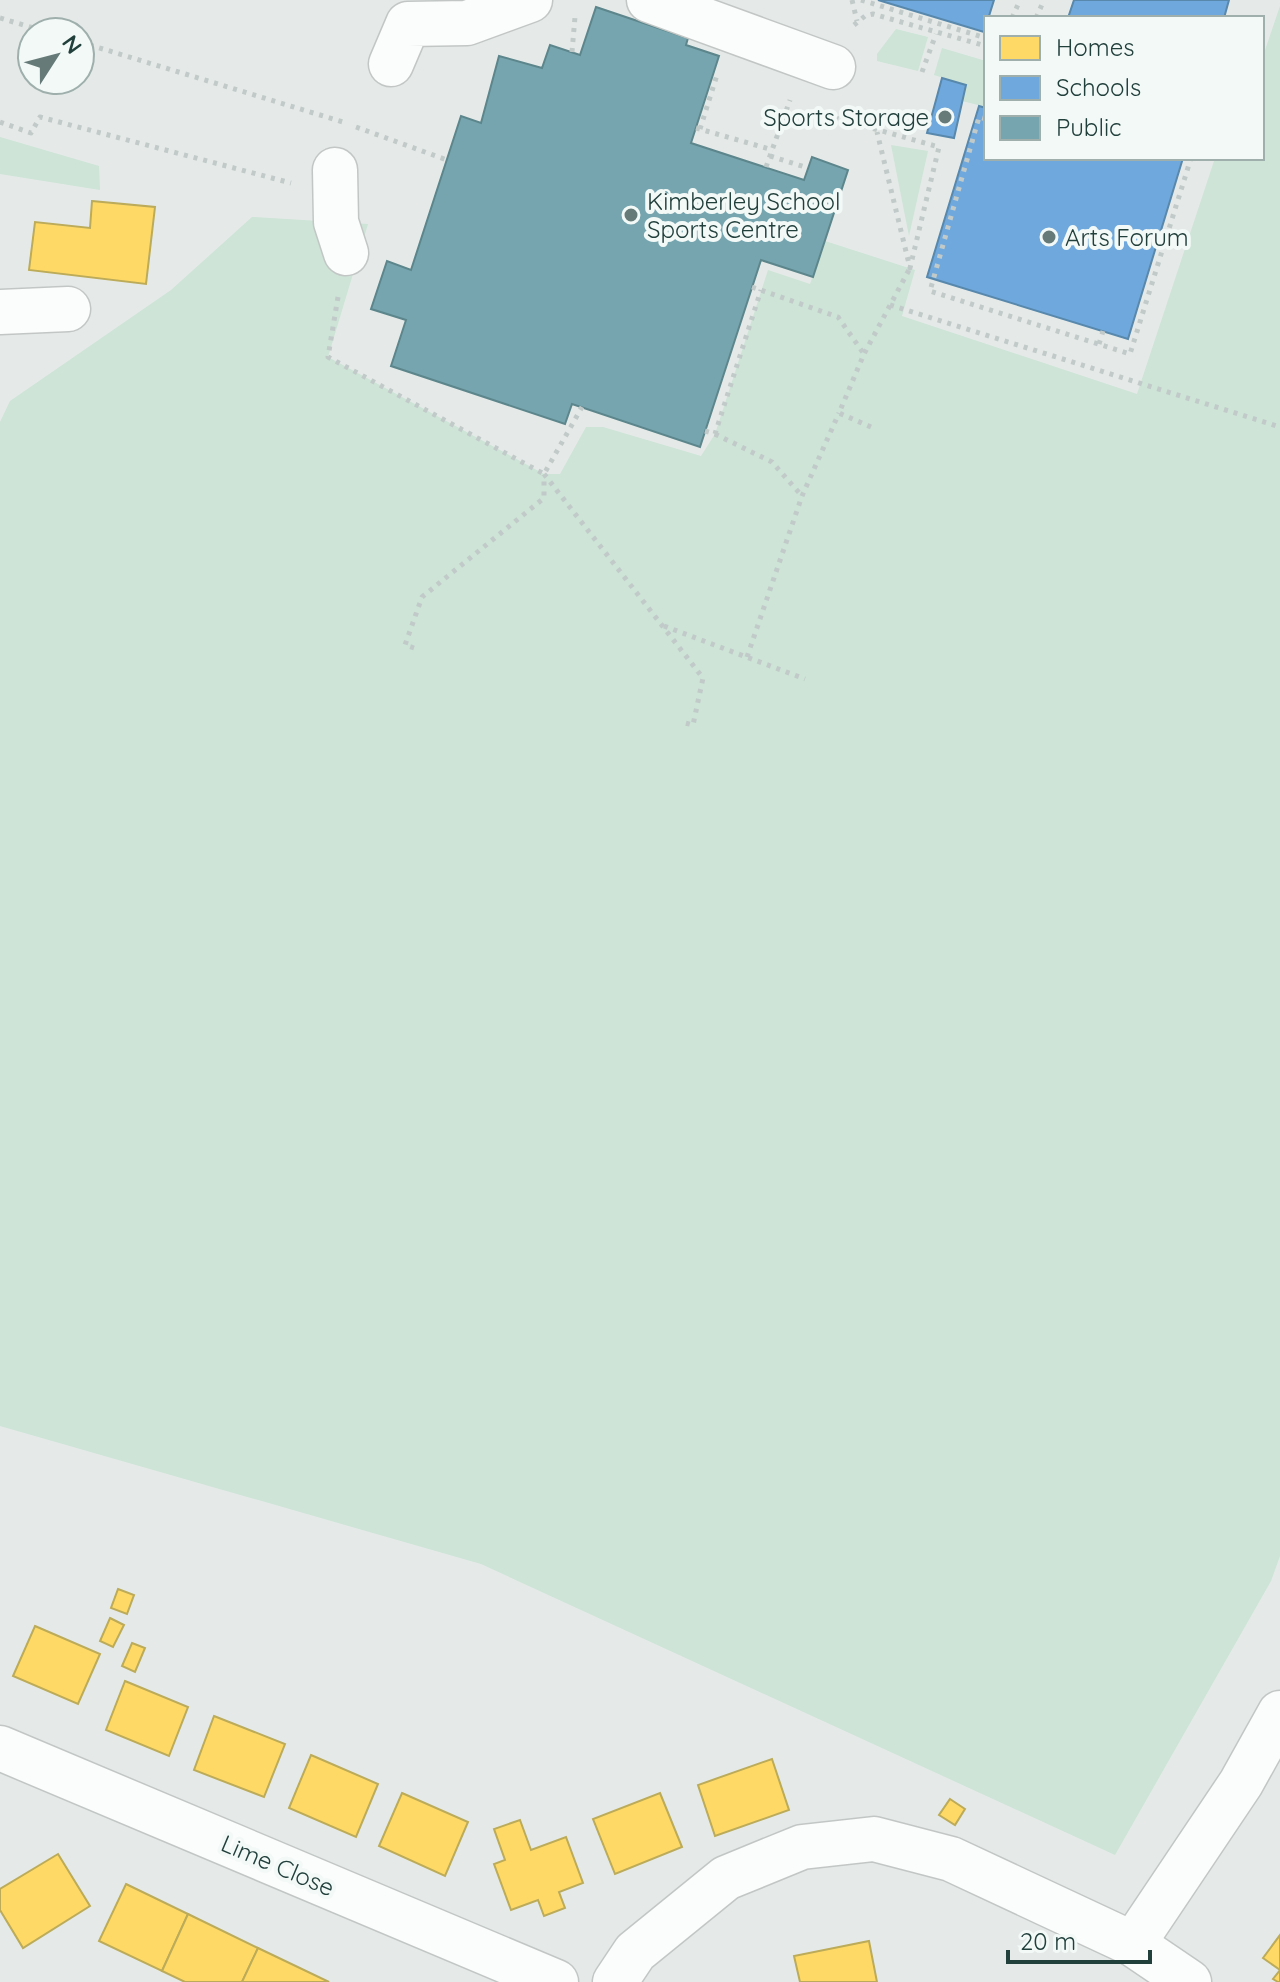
<svg xmlns="http://www.w3.org/2000/svg" width="1280" height="1982" viewBox="0 0 1280 1982" font-family="Quicksand,sans-serif">
	<rect width="100%" height="100%" fill="#e5eae8"/>
	<g fill="#cde4d7">
		<polygon points="1280,6 1280,1556 1271,1581 1115,1855 481,1564 0,1426 0,422 10,401 171,290 252,217 368,224 328,357 544,474 560,474 586,427 603,427 701,456 715,434 768,270 810,284 825,241 915,270 902,316 1137,394 1215,158 1262,158 1262,59"/>
		<polygon points="896,29 928,37 918,71 877,61 877,54"/>
		<polygon points="942,48 986,61 986,107 962,101 966,85 934,75"/>
		<polygon points="0,137 99,166 100,190 0,174"/>
		<polygon points="891,145 928,151 909,236"/>
	</g>
	<g fill="#ffd966" stroke="#bcab59" stroke-width="2">
		<polygon points="92,201 155,207 146,284 29,270 35,222 90,228"/>
		<polygon points="118,1589 134,1595 127,1614 111,1608"/>
		<polygon points="110,1618 124,1625 113,1647 100,1641"/>
		<polygon points="35,1626 100,1654 78,1704 13,1676"/>
		<polygon points="132,1643 145,1648 135,1672 122,1666"/>
		<polygon points="125,1681 188,1707 169,1756 106,1730"/>
		<polygon points="214,1716 285,1744 264,1797 194,1770"/>
		<polygon points="311,1755 378,1784 356,1837 289,1808"/>
		<polygon points="772,1759 789,1810 715,1836 698,1785"/>
		<polygon points="402,1793 468,1822 445,1876 379,1846"/>
		<polygon points="660,1793 682,1847 615,1874 593,1819"/>
		<polygon points="950,1799 965,1809 955,1825 939,1815"/>
		<polygon points="520,1820 531,1850 566,1837 583,1883 559,1892 565,1908 544,1916 538,1900 511,1910 494,1864 505,1860 494,1829"/>
		<polygon points="58,1854 90,1906 23,1948 0,1910 0,1889"/>
		<polygon points="126,1884 188,1914 162,1971 99,1941"/>
		<polygon points="188,1914 258,1948 242,1982 185,1982 162,1971"/>
		<polygon points="1280,1935 1280,1982 1278,1982 1273,1979 1280,1970 1263,1958"/>
		<polygon points="869,1941 877,1982 800,1982 794,1956"/>
		<polygon points="258,1948 329,1982 242,1982"/>
	</g>
	<g fill="#6fa8dc" stroke="#5888ac" stroke-width="2">
		<polygon points="878,0 994,0 984,32"/>
		<polygon points="1074,0 1229,0 1224,18 1068,18"/>
		<polygon points="942,78 966,85 954,138 927,133"/>
		<polygon points="979,106 986,108 986,158 1183,158 1128,339 927,277"/>
	</g>
	<polygon fill="#76a5af" stroke="#5c868c" stroke-width="2" points="596,7 688,38 686,45 719,56 691,143 804,180 812,157 848,170 813,277 761,260 700,447 572,404 565,424 391,366 406,320 371,309 387,261 411,270 461,116 481,123 499,56 542,68 550,45 580,55"/>
	<g fill="none" stroke-linecap="round" stroke-linejoin="round">
		<g stroke="#c2c7c5" stroke-width="47">
			<g id="minor">
				<polyline points="649,0 833,67"/>
				<polyline points="391,64 408,24 467,23 530,0"/>
				<polyline points="335,170 336,222 346,253"/>
				<polyline points="0,312 68,309"/>
				<polyline points="0,1748 556,1982"/>
				<polyline points="1133,1944 1241,1783 1280,1713"/>
				<polyline points="615,1982 635,1952 726,1878 802,1847 874,1839 951,1859 1133,1944 1189,1982"/>
			</g>
		</g>
		<g stroke="#c1cac9" stroke-width="5" stroke-dasharray="4 6" stroke-linecap="butt">
			<polyline points="852,0 857,21"/>
			<polyline points="861,0 986,38"/>
			<polyline points="0,18 47,32"/>
			<polyline points="1012,18 1020,0"/>
			<polyline points="1036,18 1044,0"/>
			<polyline points="854,25 865,16 873,14 986,46"/>
			<polyline points="80,42 343,122"/>
			<polyline points="572,52 575,17"/>
			<polyline points="922,72 936,34"/>
			<polyline points="825,115 939,147 910,268 877,132"/>
			<polyline points="986,119 979,117 930,291 1130,354 1191,158"/>
			<polyline points="0,122 31,133 40,117 291,183"/>
			<polyline points="356,127 447,160"/>
			<polyline points="696,128 773,150"/>
			<polyline points="700,129 717,75"/>
			<polyline points="770,156 808,168"/>
			<polyline points="766,167 790,100"/>
			<polyline points="752,287 838,317 864,354"/>
			<polyline points="338,297 328,357 544,474 582,407"/>
			<polyline points="890,305 1280,427"/>
			<polyline points="1099,344 1103,331"/>
			<polyline points="871,427 839,413 864,354 910,268"/>
			<polyline points="705,431 715,434 761,290"/>
			<polyline points="715,434 772,462 802,496"/>
			<polyline points="544,474 703,678 693,725 685,723"/>
			<polyline points="664,626 805,679"/>
			<polyline points="414,648 405,645 422,597 544,498 544,475"/>
			<polyline points="747,657 802,496 839,413"/>
		</g>
		<use href="#minor" stroke="#fbfcfc" stroke-width="44"/>
	</g>
	<g fill="#667b78" stroke="#f2f9f7" stroke-width="3">
		<circle cx="945" cy="117" r="8"/>
		<circle cx="631" cy="215" r="8"/>
		<circle cx="1049" cy="237" r="8"/>
	</g>
	<g text-anchor="middle" dominant-baseline="central" stroke-width="8" stroke-linejoin="round" paint-order="stroke">
		<g font-size="24" fill="#213f3b" stroke="#f2f9f7" text-anchor="start">
			<text x="929" y="117" text-anchor="end">Sports Storage</text>
			<text x="647" y="201">Kimberley School<tspan x="647" dy="28">Sports Centre</tspan></text>
			<text x="1065" y="237">Arts Forum</text>
		</g>
		<g font-size="24" fill="#213f3b" stroke="#f2f9f7">
			<text transform="translate(278 1865) rotate(23)">Lime Close</text>
		</g>
	</g>
	<rect x="984" y="16" width="280" height="144" fill="#f2f9f7" stroke="#9eafac" stroke-width="2"/>
	<rect x="1000" y="36" width="40" height="24" fill="#ffd966" stroke="#9eafac" stroke-width="2"/>
	<text x="1056" y="56" font-size="24" fill="#213f3b">Homes</text>
	<rect x="1000" y="76" width="40" height="24" fill="#6fa8dc" stroke="#9eafac" stroke-width="2"/>
	<text x="1056" y="96" font-size="24" fill="#213f3b">Schools</text>
	<rect x="1000" y="116" width="40" height="24" fill="#76a5af" stroke="#9eafac" stroke-width="2"/>
	<text x="1056" y="136" font-size="24" fill="#213f3b">Public</text>
	<g transform="translate(56 56) rotate(54)"><circle r="38" fill="#f2f9f7" stroke="#9eafac" stroke-width="2"/>
	<path d="M0-6L14 30L0 20L-14 30Z" fill="#667b78"/>
	<text y="-12" font-size="22" font-weight="bold" text-anchor="middle" fill="#213f3b">N</text>
	</g>
	<path d="M1008 1950v12h142v-12" fill="none" stroke="#213f3b" stroke-width="4"/>
	<text x="1020" y="1950" font-size="24" fill="#213f3b" stroke="#f2f9f7" stroke-width="6" paint-order="stroke">20 m</text>
</svg>
